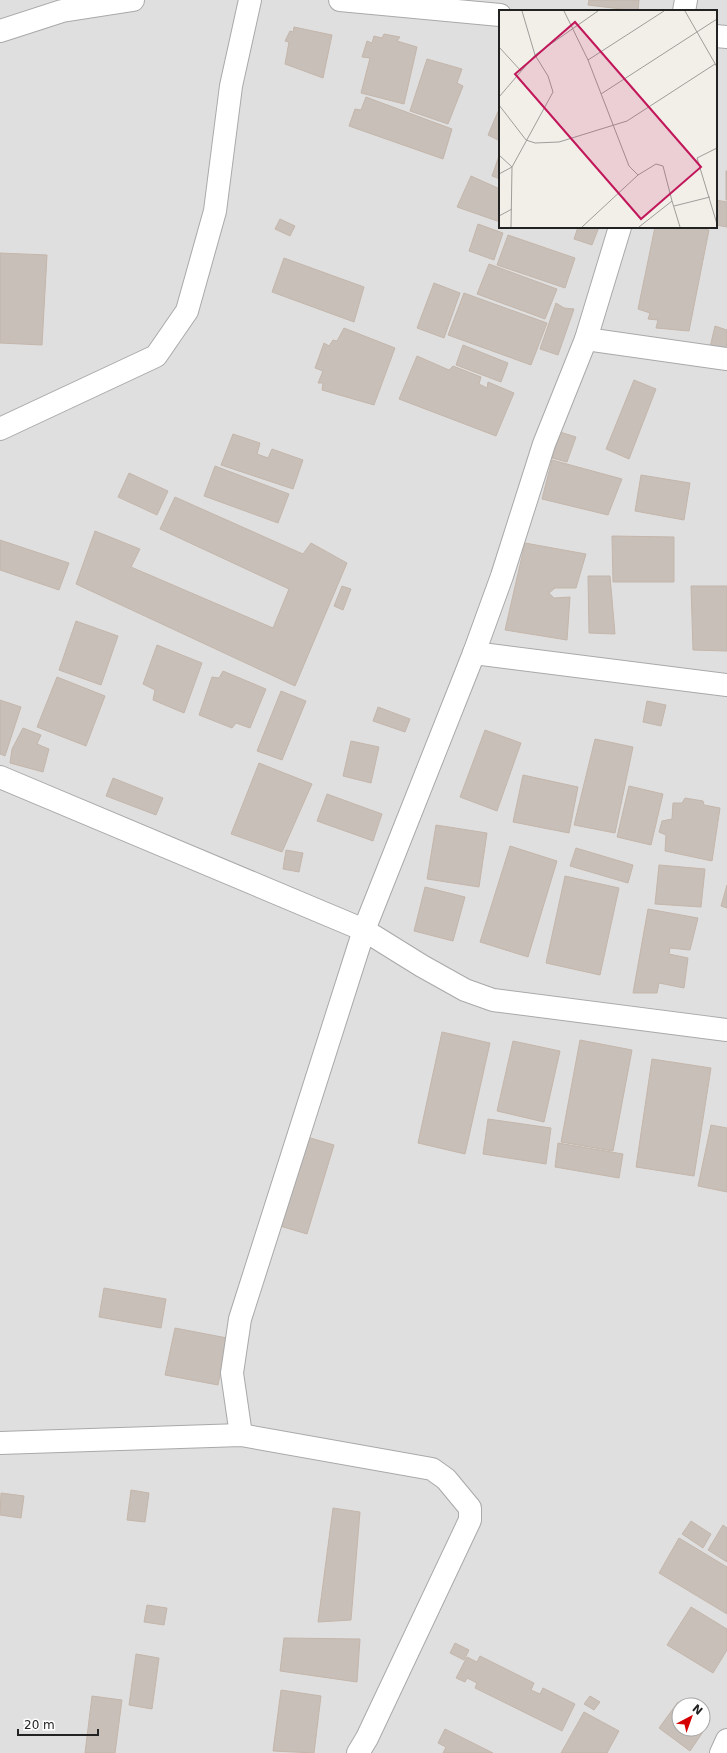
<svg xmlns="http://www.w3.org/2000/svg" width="727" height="1753" viewBox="0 0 727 1753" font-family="'DejaVu Sans',sans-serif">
	<rect width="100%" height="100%" fill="#f2efe9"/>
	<path fill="#e0dfdf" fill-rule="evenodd" d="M0,0H727V1753H0ZM500,11H716V227H500ZM679,1705H703V1729H679Z"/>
	<g fill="#c7bfb8" stroke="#c4b6ab">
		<polygon points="589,0 639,0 638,11 588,5"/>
		<polygon points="294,27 332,35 323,78 285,64 289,42 285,41 290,31 293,32"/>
		<polygon points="384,34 400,37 397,41 417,47 404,104 361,93 370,58 362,57 367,41 372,43 374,36 382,38"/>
		<polygon points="427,59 462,69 457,83 463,86 448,124 410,111"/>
		<polygon points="366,97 452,129 443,159 349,126 355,109 361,110"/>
		<polygon points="500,107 500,141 488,135"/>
		<polygon points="500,153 500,179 492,176"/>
		<rect x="726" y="171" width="1" height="29"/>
		<polygon points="471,176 500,189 500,222 457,207"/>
		<polygon points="716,200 727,202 727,227 716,225"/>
		<polygon points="280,219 295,226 290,236 275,229"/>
		<polygon points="478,224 503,233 494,260 469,251"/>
		<polygon points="578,227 599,227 592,245 574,239"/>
		<polygon points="655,227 693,227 709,230 689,331 656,328 658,320 648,319 650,313 638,309"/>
		<polygon points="508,235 575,258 565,288 497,265"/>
		<polygon points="0,253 47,255 42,345 0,343"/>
		<polygon points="284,258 364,287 354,322 272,292"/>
		<polygon points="489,264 557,289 545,319 477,294"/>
		<polygon points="434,283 460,293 444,338 417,328"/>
		<polygon points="464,293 547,323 531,365 448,335"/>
		<polygon points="556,303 564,308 574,309 558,355 540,349"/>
		<polygon points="715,326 727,330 727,343 725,351 710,347"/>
		<polygon points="344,328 395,348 374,405 322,390 323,383 318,383 323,371 315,368 324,343 329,346 333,340 337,341"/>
		<polygon points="463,345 508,363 501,382 456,365"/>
		<polygon points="417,356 449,370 453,366 481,377 479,384 487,388 488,382 514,393 496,436 399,399"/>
		<polygon points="634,380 656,389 629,459 606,449"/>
		<polygon points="560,432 576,437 567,462 552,458"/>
		<polygon points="233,434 260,443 257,454 268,458 272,449 303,460 293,489 221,465"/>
		<polygon points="552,460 622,479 608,515 542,499"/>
		<polygon points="215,466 289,494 278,523 204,496"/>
		<polygon points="129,473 168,491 157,515 118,497"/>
		<polygon points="641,475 690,483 684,520 635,511"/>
		<polygon points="175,497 303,554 311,543 347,563 295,686 76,584 95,531 140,549 131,567 273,628 289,589 160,529"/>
		<polygon points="612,536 674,537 674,582 613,582"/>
		<polygon points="0,540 69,563 59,590 0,570"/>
		<polygon points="525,543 586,554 576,588 555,588 549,593 554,598 570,597 567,640 505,630"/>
		<polygon points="588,576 610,576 615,634 589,633"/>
		<polygon points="342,586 351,589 343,610 334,606"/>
		<polygon points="691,586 727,586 727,651 693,650"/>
		<polygon points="76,621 118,636 101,685 59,670"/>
		<polygon points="157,645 202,663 184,713 153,700 155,690 143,684"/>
		<polygon points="223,671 266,689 250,728 236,723 232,728 199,715 212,677 219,678"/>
		<polygon points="57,677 105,696 86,746 37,727"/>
		<polygon points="281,691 306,701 282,760 257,751"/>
		<polygon points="0,700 21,707 5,756 0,754"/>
		<polygon points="647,701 666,705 661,726 643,722"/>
		<polygon points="378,707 410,719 405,732 373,721"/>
		<polygon points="23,728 41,735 37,744 49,749 43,772 10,763 12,749"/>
		<polygon points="485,730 521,743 497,811 460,797"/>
		<polygon points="595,739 633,747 615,833 574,825"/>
		<polygon points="351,741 379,747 371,783 343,776"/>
		<polygon points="259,763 312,784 282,852 231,834"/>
		<polygon points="523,775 578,787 569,833 513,822"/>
		<polygon points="113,778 163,798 156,815 106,796"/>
		<polygon points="629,786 663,794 651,845 617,837"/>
		<polygon points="327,794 382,814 373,841 317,821"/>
		<polygon points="685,798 703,801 704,805 720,808 712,861 665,851 666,835 659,832 662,821 672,819 673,803 682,803"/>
		<polygon points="436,825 487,833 479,887 427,879"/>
		<polygon points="510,846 557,861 528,957 480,942"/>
		<polygon points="576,848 633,865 628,883 570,866"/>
		<polygon points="286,850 303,853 299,872 283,869"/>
		<polygon points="659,865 705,869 701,907 655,904"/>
		<polygon points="565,876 619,888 600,975 546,963"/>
		<polygon points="727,885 727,908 721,906"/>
		<polygon points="425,887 465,897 453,941 414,931"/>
		<polygon points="648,909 698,918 690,950 670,948 669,954 688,958 684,988 659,983 657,993 633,993"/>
		<polygon points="442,1032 490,1043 465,1154 418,1143"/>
		<polygon points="580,1040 632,1050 613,1151 561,1142"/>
		<polygon points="513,1041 560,1051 544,1122 497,1111"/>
		<polygon points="652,1059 711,1068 694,1176 636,1167"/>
		<polygon points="488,1119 551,1128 546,1164 483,1154"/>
		<polygon points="711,1125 727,1128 727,1192 698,1186"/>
		<polygon points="307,1137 334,1145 307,1234 280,1226"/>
		<polygon points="558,1143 623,1154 619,1178 555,1167"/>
		<polygon points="104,1288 166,1299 161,1328 99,1317"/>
		<polygon points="175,1328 227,1338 218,1385 165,1375"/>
		<polygon points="131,1490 149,1493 145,1522 127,1520"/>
		<polygon points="1,1493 24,1496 21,1518 0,1515"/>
		<polygon points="333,1508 360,1512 351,1620 318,1622"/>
		<polygon points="691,1521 711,1534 703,1548 682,1534"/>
		<polygon points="723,1525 727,1528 727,1562 708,1550"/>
		<polygon points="679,1538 727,1567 727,1614 659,1573"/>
		<polygon points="147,1605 167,1608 164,1625 144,1622"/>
		<polygon points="691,1607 727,1629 727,1650 713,1673 667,1645"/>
		<polygon points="284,1638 360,1639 357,1682 280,1671"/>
		<polygon points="455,1643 469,1650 464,1660 450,1653"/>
		<polygon points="136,1654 159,1658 152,1709 129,1705"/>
		<polygon points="480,1656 534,1683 531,1690 540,1694 543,1688 575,1704 562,1731 475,1688 477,1683 467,1678 465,1682 456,1678 467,1657 477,1662"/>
		<polygon points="281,1690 321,1696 314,1753 273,1751"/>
		<polygon points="92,1696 122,1700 115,1753 85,1753"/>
		<polygon points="590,1696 600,1702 594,1710 584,1704"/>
		<polygon points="678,1702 683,1705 679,1705 679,1729 703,1729 703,1719 709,1723 690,1751 659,1728"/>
		<polygon points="584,1712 619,1731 607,1753 561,1753"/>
		<polygon points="445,1729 493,1753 443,1753 446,1747 438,1743"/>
	</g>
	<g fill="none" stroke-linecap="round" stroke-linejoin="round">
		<g stroke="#a9a9a9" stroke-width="24">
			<g id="minor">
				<polyline points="340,0 500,15"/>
				<polyline points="684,11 686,0"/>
				<polyline points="0,31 62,11 133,0"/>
				<polyline points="716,36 727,37"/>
				<polyline points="586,339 727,359"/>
				<polyline points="0,429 156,356 187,311 215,211 231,86 250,0"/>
				<polyline points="474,653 727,685"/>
				<polyline points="0,777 364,930 422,966 465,990 493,1000 727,1030"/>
				<polyline points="241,1435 232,1373 240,1319 364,930 474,653 502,576 544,444 586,339 620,227"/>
				<polyline points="0,1443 241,1435 432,1469 446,1479 470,1508 470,1520 367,1738 358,1753"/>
				<polyline points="721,1753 727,1740"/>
			</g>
		</g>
		<use href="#minor" stroke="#fff" stroke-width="22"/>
	</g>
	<g transform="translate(499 10)">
		<rect width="218" height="218" fill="#f2efe9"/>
		<path fill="none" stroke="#9f9d99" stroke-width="1" d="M65,1L89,50L130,156L139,165M186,1L218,57M0,37L22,61M89,50L165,1M102,84L218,9M0,87L36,45L99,1M0,95L27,130L36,133L60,132L128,111L216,54M218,138L198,148L218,214M0,145L13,157L0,164M175,196L211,187M0,206L13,199M12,217L13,157L54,82L49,66L36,45L23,1M83,217L139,165L157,154L164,156L173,191M140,217L173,191L181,217"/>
		<path fill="#c2185b" fill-opacity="0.15" stroke="#c2185b" stroke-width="2" d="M76,12L202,157L142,209L16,64Z"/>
		<rect width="218" height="218" fill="none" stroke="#222" stroke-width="2"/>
	</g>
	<g transform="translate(691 1717) rotate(41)"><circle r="19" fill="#ffffff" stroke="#a7a7a7"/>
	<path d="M0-3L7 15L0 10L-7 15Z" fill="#d40000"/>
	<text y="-6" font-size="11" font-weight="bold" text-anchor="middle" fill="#222222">N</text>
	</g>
	<path d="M18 1729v6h80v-6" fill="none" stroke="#222222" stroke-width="2"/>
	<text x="24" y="1729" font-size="12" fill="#222222" stroke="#ffffff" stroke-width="3" paint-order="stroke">20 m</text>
</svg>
